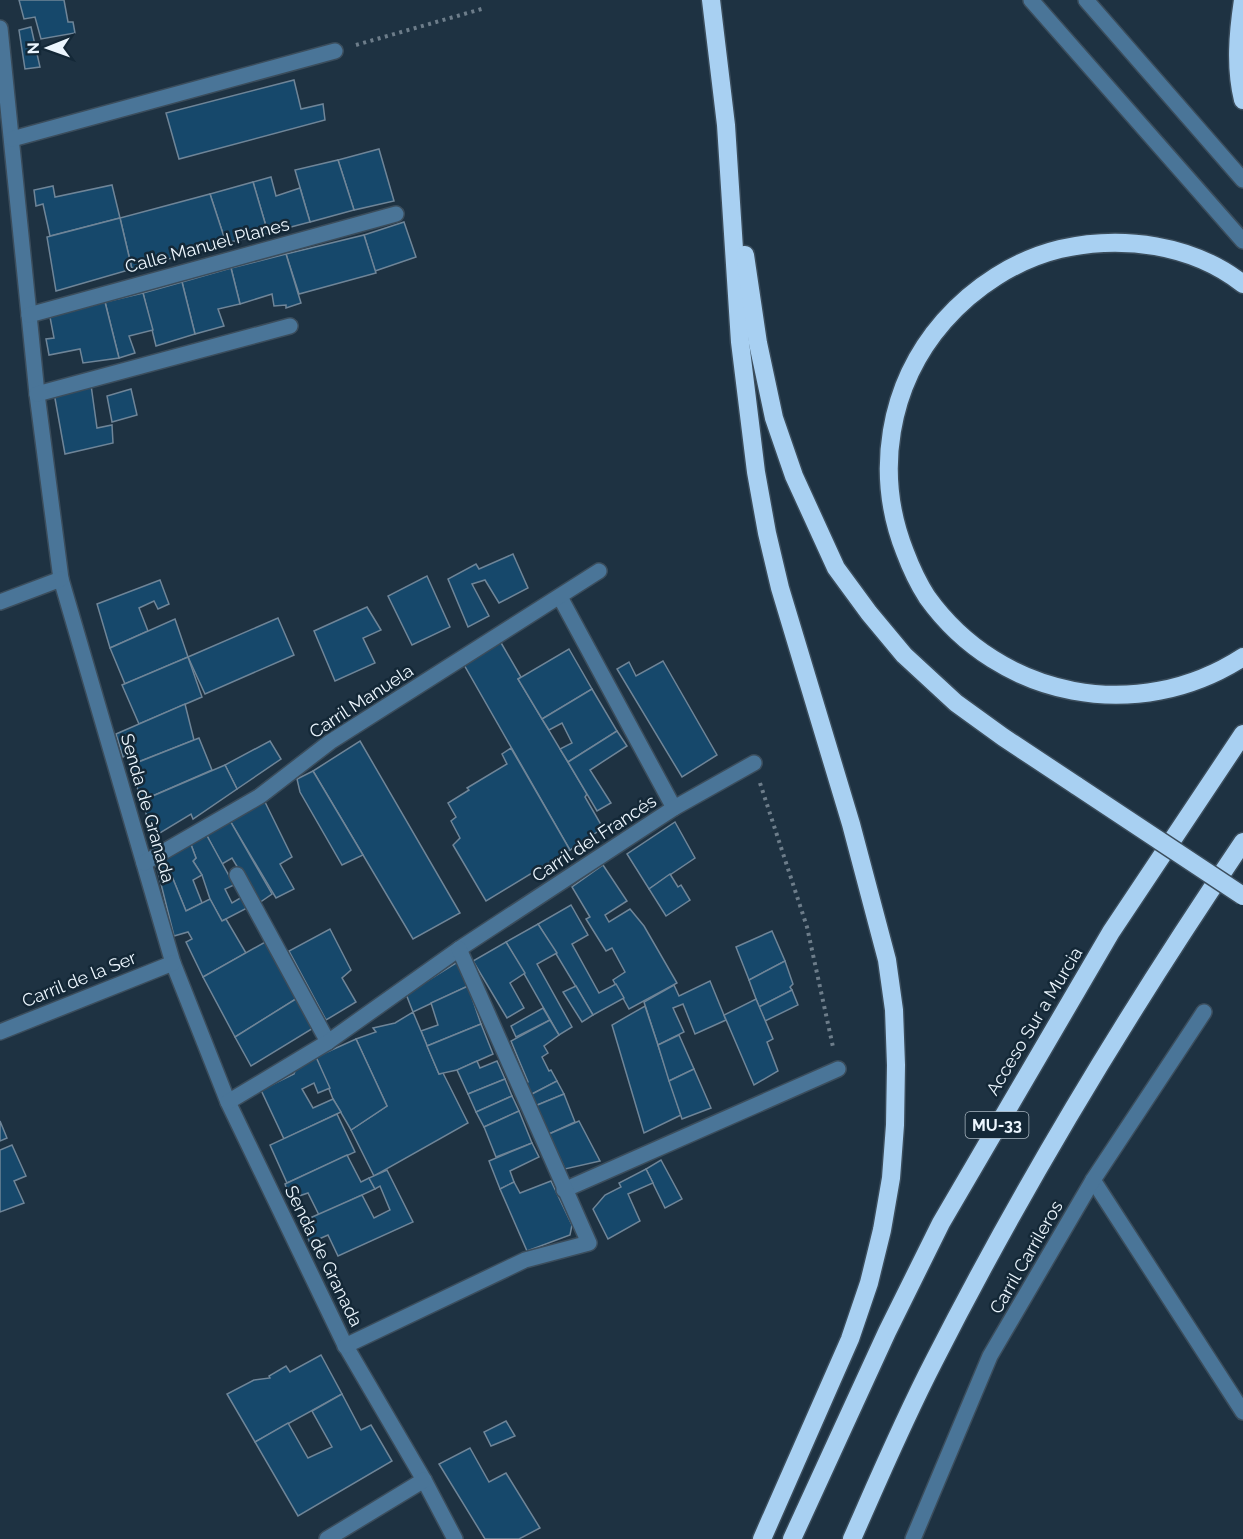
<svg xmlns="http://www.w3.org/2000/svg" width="1243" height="1539" viewBox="0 0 1243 1539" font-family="Raleway,sans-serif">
	<rect width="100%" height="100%" fill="#1e3242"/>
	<g fill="#16486b" stroke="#6f8598" stroke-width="1.5">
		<polygon points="19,0 64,0 68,22 73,22 75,33 41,39 35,17 24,19"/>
		<polygon points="31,27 40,67 25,69 19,30"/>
		<polygon points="294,80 301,109 323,104 325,120 179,159 166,113"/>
		<polygon points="379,149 394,201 354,210 338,160"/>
		<polygon points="338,160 354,210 310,222 295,170"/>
		<polygon points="271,177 276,196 300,188 310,222 268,233 253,182"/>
		<polygon points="253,182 268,233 226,243 210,194"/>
		<polygon points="112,185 120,218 50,236 43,204 36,206 34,190 53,186 55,197"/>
		<polygon points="210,194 226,243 132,269 120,218"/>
		<polygon points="120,218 132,269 56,291 47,237"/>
		<polygon points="404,222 416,257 375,271 364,235"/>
		<polygon points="364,235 376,273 299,294 286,254"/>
		<polygon points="286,254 301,303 286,308 286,305 274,306 272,294 240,304 231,268"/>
		<polygon points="231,268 240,304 218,309 224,326 195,334 182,282"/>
		<polygon points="182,282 195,334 156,346 143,293"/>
		<polygon points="143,293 153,330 129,336 135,353 119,358 105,302"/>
		<polygon points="105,302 119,358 83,363 80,349 49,355 46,339 54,338 50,317"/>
		<polygon points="91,385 97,428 112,425 113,443 65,454 54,393"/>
		<polygon points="131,389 137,415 112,422 107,396"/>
		<polygon points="513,554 528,588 499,603 485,580 472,584 489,616 468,627 448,579 476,564 479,569"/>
		<polygon points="427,576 450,627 412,645 388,596"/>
		<polygon points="160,580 169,604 158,609 154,601 139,608 148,631 110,648 97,604"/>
		<polygon points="367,607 381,630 363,638 375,663 335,681 314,631"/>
		<polygon points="278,618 294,655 205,694 188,657"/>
		<polygon points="175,619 188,657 125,684 110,648"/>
		<polygon points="500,641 521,677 518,679 587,794 585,797 603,828 570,850 463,663"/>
		<polygon points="569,649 592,689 542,719 518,679"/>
		<polygon points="188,657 202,697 139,724 122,685"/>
		<polygon points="663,661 717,755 682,777 617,669 629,662 636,676"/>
		<polygon points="592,689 617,731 568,762 560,749 572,743 562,723 549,730 542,719"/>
		<polygon points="185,704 194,740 138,762 134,752 123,757 116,734"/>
		<polygon points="617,731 627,746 590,770 611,803 597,811 568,762"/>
		<polygon points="199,738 212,770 141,801 131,765"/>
		<polygon points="270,741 281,759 237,789 225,765"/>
		<polygon points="360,741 460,913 413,939 313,771"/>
		<polygon points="511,748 570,850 486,901 453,845 460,838 451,821 456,817 448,803 469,790 467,788 507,764 502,754"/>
		<polygon points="225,765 237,789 193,819 191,814 155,836 141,801"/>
		<polygon points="313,771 363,855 342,865 300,792 297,779"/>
		<polygon points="264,800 292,857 280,864 294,889 276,898 229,819"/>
		<polygon points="229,819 272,894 259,903 232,858 222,864 206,834"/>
		<polygon points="675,822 695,858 649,889 627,854"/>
		<polygon points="206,834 234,885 225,889 232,903 242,897 249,907 222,921 210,899 202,875 193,861 196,858 190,842"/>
		<polygon points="190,842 196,858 193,861 202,875 193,880 202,903 186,911 171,874 159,876 155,862"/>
		<polygon points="603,865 627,901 605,915 609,922 630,909 644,926 677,983 629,1009 613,980 625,972 612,948 606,951 586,919 590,917 572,887"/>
		<polygon points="171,874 186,911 210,899 222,921 226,919 246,953 203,977 186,942 192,939 188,932 174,936 159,876"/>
		<polygon points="670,874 678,887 681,885 690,900 666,916 649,889"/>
		<polygon points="571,905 588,935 572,944 599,993 616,984 624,998 593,1015 538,924"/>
		<polygon points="538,924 557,953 537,964 572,1027 559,1035 506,942"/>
		<polygon points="330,929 351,970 342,978 356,1002 326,1020 289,951"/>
		<polygon points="772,931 785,961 749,980 736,947"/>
		<polygon points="267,941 299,997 235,1037 203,977"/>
		<polygon points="506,942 525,973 510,983 524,1008 507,1018 473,961"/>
		<polygon points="785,961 793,984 790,987 792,990 759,1007 749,980"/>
		<polygon points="456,963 460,965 468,986 413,1012 406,994"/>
		<polygon points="710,981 726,1020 695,1034 683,1004 673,1008 684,1032 658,1045 644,1002 674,985 679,996"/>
		<polygon points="468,986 481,1024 427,1046 421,1031 438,1025 431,1003"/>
		<polygon points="576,986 593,1015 582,1022 563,992"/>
		<polygon points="792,990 798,1005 765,1021 759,1007"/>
		<polygon points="299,997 315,1027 251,1066 235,1037"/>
		<polygon points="756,999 773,1039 767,1042 778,1071 754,1085 724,1015"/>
		<polygon points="645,1006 681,1115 644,1133 612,1025"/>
		<polygon points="543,1008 550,1020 516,1037 511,1026"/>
		<polygon points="413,1012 439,1074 443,1073 468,1123 374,1176 351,1130 387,1106 356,1039 376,1032 373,1028 395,1023"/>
		<polygon points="550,1020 559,1035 544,1046 548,1053 542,1057 549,1071 551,1070 557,1081 530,1095 524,1084 528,1082 511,1041"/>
		<polygon points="481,1024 493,1054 457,1070 439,1074 427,1046"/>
		<polygon points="679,1035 694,1069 669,1081 658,1045"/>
		<polygon points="356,1039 387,1106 351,1130 333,1099 316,1057"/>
		<polygon points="316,1057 330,1088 318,1093 314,1083 302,1089 313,1108 333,1099 341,1112 284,1139 261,1090 294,1074 298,1063"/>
		<polygon points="477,1061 480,1068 497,1061 505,1079 468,1094 457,1070"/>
		<polygon points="694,1069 711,1108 682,1119 669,1081"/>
		<polygon points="505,1079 512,1096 476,1112 468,1094"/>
		<polygon points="557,1081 564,1094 535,1106 530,1095"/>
		<polygon points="564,1094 575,1122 549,1134 535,1106"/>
		<polygon points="512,1096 519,1111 484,1127 476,1112"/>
		<polygon points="519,1111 532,1143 496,1157 484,1127"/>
		<polygon points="337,1114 355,1152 287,1183 270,1145"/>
		<polygon points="0,1121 7,1138 0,1141"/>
		<polygon points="579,1121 600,1161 565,1169 549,1134"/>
		<polygon points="532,1143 539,1157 510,1171 514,1182 500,1189 489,1161"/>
		<polygon points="12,1145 26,1176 14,1181 24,1203 0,1212 0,1150"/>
		<polygon points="347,1155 361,1182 369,1178 375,1189 319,1215 308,1193 290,1199 285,1184"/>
		<polygon points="661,1160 682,1199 665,1208 646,1169"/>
		<polygon points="646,1169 653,1183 628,1194 640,1221 608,1239 593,1209 605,1195 621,1187 619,1183"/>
		<polygon points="387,1170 413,1222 338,1256 328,1235 310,1243 301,1222 362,1195 374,1218 390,1210 380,1186 375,1189 369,1178"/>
		<polygon points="551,1181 572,1225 570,1235 527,1251 500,1189 514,1182 520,1193"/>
		<polygon points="321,1355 342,1394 255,1442 227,1394 254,1380 270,1378 269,1376 286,1366 290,1372"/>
		<polygon points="342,1394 361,1430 371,1425 392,1461 298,1516 255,1442 288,1423 308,1458 332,1447 312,1411"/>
		<polygon points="506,1421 515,1436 491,1446 484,1432"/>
		<polygon points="470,1448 489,1482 506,1473 540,1528 519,1539 485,1539 439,1464"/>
	</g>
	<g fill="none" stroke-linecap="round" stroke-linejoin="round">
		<g stroke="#3b4d5c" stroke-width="18">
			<g id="minor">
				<polyline points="0,28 37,394 61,579 173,963 228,1102 344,1343 424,1480 455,1539"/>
				<polyline points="12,139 335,51"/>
				<polyline points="29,315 396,214"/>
				<polyline points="37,394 290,326"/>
				<polyline points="560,597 674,808"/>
				<polyline points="0,602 61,579"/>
				<polyline points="144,863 260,796 330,742 599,571"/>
				<polyline points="237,875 328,1042"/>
				<polyline points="0,1032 173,963"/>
				<polyline points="228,1102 328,1042 459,949 674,808 754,763"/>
				<polyline points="1093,1180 1243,1412"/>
				<polyline points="564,1190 838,1069"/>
				<polyline points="345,1346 525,1260 589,1243 459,949"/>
				<polyline points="327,1539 424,1480"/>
				<polyline points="913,1539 990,1356 1093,1180 1204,1012"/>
			</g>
		</g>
		<g stroke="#3b4d5c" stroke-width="18">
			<g id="tertiary">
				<polyline points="1031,0 1243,241"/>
				<polyline points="1086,0 1243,180"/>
			</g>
		</g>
		<g stroke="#3b4d5c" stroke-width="21">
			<g id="motorway">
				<polyline points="711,0 726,125 740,342 756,472 767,533 780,588 851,824 887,960 894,1010 896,1065 895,1125 891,1178 882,1230 869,1283 850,1339 762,1539"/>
				<path d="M1243,0C1238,33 1235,67 1243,100"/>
				<polyline points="745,255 758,343 774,418 794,476 836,568 869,613 904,655 956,703 1003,737 1077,786"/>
				<path d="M1243,284C1192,244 1122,235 1060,249C1015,260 974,287 944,321C888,385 874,474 905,552C911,568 918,583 927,597C1000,699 1138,725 1243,657"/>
				<polyline points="792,1539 887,1332 941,1223 1111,932 1243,734"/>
				<path d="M852,1539C878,1480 904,1419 934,1361C1025,1182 1130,1009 1243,842"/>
			</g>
		</g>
		<g stroke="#6d7d8a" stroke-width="4" stroke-dasharray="3 4.5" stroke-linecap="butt">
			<polyline points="356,45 485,8"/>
			<polyline points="760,783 807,927 833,1047"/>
		</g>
		<use href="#minor" stroke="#4a7598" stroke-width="15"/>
		<use href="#tertiary" stroke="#4a7598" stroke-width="15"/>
		<use href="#motorway" stroke="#a8d0f2" stroke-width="18"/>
		<g stroke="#3b4d5c" stroke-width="21" stroke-linecap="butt">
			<polyline id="motorway-bridge" points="1077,786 1243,896"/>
		</g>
		<use href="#motorway-bridge" stroke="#a8d0f2" stroke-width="18"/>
	</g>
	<g text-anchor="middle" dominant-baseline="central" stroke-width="5" stroke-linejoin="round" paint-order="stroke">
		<rect fill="#142837" stroke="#abb8c2" stroke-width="1.5" x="965.5" y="1112" width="63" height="26" rx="4.5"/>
		<g font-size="16" font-weight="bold" fill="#ecf6fe">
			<text x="997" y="1125">MU-33</text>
		</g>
		<g font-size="18" fill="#ecf6fe" stroke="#142837">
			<text transform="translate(207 245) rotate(-15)">Calle Manuel Planes</text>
			<text transform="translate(361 701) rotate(-33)">Carril Manuela</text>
			<text transform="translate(148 808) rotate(74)">Senda de Granada</text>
			<text transform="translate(594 838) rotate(-33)">Carril del Francés</text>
			<text transform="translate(79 979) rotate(-22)">Carril de la Ser</text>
			<text transform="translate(1034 1021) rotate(-59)">Acceso Sur a Murcia</text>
			<text transform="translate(324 1256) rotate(64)">Senda de Granada</text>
			<text transform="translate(1026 1257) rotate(-60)">Carril Carrileros</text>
		</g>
	</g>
	<g transform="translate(48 48) rotate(269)" stroke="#142837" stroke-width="4.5" paint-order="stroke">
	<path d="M0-4.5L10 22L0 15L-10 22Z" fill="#ecf6fe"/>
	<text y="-9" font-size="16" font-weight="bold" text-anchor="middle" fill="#ecf6fe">N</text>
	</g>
</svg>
